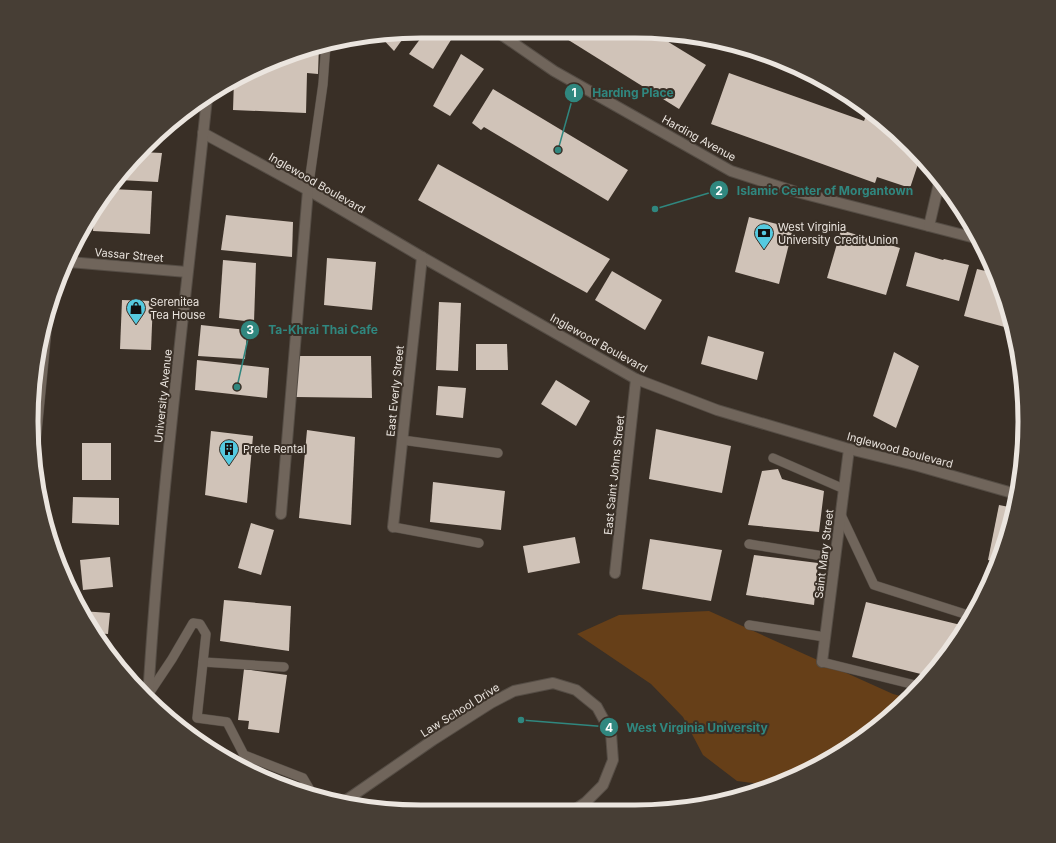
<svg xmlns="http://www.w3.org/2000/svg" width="1056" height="843" viewBox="0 0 1056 843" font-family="Inter,sans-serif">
	<rect width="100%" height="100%" fill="#392f26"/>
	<polygon fill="#663f18" points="709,611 893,694 908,698 892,715 830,760 768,785 737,781 703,755 683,717 651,684 577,634 619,615"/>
	<g fill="#d0c3b8">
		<polygon points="426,31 449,31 454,35 433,69 409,54"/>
		<polygon points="554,31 652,32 706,65 679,109"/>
		<polygon points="407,33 394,51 380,36 388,35"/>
		<polygon points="319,45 318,74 307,73 306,113 233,110 234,80"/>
		<polygon points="461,54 484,69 450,116 433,106"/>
		<polygon points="729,73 864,121 868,111 892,128 920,158 910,188 877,177 875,183 711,124"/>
		<polygon points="493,89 628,170 608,201 484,127 481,130 472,123"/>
		<polygon points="140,152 162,153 158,182 119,180"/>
		<polygon points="438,164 610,259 587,293 418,200"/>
		<polygon points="112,189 152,191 150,234 93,231 94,213"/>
		<polygon points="226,215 293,222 292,257 221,250"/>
		<polygon points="749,217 793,228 779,284 735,272"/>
		<polygon points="841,230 900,248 886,295 827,278"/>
		<polygon points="915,252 943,260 944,259 969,265 959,301 906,286"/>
		<polygon points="327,258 376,262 372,310 324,305"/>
		<polygon points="223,260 256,263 254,322 219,318"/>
		<polygon points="977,269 994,273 1004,296 1012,329 964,316"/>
		<polygon points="612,271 662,300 645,330 595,300"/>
		<polygon points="122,300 153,301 151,350 120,349"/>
		<polygon points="439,302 461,303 458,371 436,370"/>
		<polygon points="201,325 247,330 245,359 198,356"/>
		<polygon points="708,336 764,352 757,380 701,364"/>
		<polygon points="476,344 507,344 508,370 476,370"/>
		<polygon points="894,352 919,366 896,428 873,416"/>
		<polygon points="296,356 371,356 372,398 296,397"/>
		<polygon points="197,360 269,368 267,398 195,390"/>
		<polygon points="556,380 590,401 576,426 541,404"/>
		<polygon points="438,386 466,388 463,418 436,415"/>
		<polygon points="656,429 731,446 722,493 649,479"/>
		<polygon points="307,430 355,437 351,525 299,518"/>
		<polygon points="211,431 253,436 247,503 205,495"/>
		<rect x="82" y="443" width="29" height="37"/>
		<polygon points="778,469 782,479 824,491 819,532 748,525 762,471"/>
		<polygon points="433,482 505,491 501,530 430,522"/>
		<polygon points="73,497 119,498 119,525 72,523"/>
		<polygon points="999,505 1014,508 1012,523 997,562 988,560"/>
		<polygon points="251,523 274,530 261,575 238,568"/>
		<polygon points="575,537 580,563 528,573 523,546"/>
		<polygon points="650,539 722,550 711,601 642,589"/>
		<polygon points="754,555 818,563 814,605 746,595"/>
		<polygon points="110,557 113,587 83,590 80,560"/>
		<polygon points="224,600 291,606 289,651 220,641"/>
		<polygon points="866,602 965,626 944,659 929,676 852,657"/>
		<polygon points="81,611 110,613 108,634 95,633 83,617"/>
		<polygon points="244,669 287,675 279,733 248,729 249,721 238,720"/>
	</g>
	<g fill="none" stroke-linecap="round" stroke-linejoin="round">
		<g stroke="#554d45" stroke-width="10">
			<g id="lane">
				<polyline points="308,190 323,84 326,43"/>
				<polyline points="402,440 498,453"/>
				<polyline points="35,452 49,308"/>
				<polyline points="773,458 844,489"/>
				<polyline points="841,515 874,585 971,616"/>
				<polyline points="393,527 479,543"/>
				<polyline points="749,544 835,558"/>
				<polyline points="749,625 825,637"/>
				<polyline points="203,662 284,667"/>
				<polyline points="822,662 919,686"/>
				<polyline points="148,695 172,659 193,623 200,624 206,634 197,718 227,722 244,755 303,778 313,795"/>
			</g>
		</g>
		<g stroke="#554d45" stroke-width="12">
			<g id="street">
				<polyline points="496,31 554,71 731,171 793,191 979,239"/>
				<polyline points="203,133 308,190 422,257 636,379 717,410 849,449 918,466 1016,494"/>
				<polyline points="929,226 940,179"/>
				<polyline points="69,262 187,272"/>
				<polyline points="281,514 308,190"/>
				<polyline points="393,527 422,257"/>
				<polyline points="615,573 636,379"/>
				<polyline points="822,662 849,449"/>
				<polyline points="342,803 433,740 491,703 514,691 553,683 576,690 597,707 611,733 613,760 603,785 586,802 573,811"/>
			</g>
		</g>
		<g stroke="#554d45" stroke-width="12">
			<path id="secondary" d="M148,698C160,497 186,298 207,98"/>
		</g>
		<polyline stroke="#736b62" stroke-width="2.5" stroke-dasharray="3 3" stroke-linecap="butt" points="855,104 856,102"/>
		<use href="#lane" stroke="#70655b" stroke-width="9"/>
		<use href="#street" stroke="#70655b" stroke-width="10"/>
		<use href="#secondary" stroke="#70655b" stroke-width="10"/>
	</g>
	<defs>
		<g id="bank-pin" transform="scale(1)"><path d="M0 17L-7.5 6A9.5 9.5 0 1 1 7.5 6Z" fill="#55cae0" stroke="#392f26"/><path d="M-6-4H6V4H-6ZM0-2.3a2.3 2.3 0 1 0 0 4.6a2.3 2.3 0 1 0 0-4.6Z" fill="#111"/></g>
		<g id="shop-pin" transform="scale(1)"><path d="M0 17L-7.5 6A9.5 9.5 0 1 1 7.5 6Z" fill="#55cae0" stroke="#392f26"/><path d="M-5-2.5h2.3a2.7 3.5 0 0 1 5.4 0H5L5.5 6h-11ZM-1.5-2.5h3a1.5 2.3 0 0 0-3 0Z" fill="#111"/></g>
		<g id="building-pin" transform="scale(1)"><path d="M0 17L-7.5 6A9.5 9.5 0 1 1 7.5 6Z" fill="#55cae0" stroke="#392f26"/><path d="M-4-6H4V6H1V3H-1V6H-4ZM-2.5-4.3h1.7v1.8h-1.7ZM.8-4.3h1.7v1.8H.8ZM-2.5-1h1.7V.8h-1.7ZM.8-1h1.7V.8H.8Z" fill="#111"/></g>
	</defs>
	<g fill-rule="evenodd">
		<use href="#bank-pin" x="764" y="233"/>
		<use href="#shop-pin" x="136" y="308"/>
		<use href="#building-pin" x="229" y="449"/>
	</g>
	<g text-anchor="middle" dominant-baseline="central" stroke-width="4" stroke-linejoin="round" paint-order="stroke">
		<g font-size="11" fill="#ebe5df" stroke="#392f26">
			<text transform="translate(699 138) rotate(29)">Harding Avenue</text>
			<text transform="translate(317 183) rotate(30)">Inglewood Boulevard</text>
			<text transform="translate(129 255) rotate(5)">Vassar Street</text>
			<text transform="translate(599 343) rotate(29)">Inglewood Boulevard</text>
			<text transform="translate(395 391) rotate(-84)">East Everly Street</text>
			<text transform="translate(163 396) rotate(-84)">University Avenue</text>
			<text transform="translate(900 450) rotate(15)">Inglewood Boulevard</text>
			<text transform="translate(614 475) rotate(-84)">East Saint Johns Street</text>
			<text transform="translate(824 554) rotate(-83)">Saint Mary Street</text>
			<text transform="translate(460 710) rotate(-32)">Law School Drive</text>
		</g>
		<g font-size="11" fill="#ebe5df" stroke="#392f26" text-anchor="start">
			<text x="778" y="227">West Virginia<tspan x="778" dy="13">University Credit Union</tspan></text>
			<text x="150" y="302">Serenitea<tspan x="150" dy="13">Tea House</tspan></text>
			<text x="243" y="449">Prete Rental</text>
		</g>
	</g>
	<path d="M0 0H1056V843H0ZM421 38H635A383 383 0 0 1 1018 421V422A383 383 0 0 1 635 805H421A383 383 0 0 1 38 422V421A383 383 0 0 1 421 38Z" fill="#473e35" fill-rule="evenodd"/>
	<path fill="none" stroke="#ebe5df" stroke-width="5" d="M421 38H635A383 383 0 0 1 1018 421V422A383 383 0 0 1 635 805H421A383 383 0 0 1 38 422V421A383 383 0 0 1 421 38Z"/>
	<path fill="none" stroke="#30877f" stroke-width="1.5" d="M558 150L574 93M655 209L719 190M237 387L250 330M521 720L609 727"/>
	<g fill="#30877f" stroke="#392f26" stroke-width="1.5">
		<circle cx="558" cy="150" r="4"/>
		<circle cx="655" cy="209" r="4"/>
		<circle cx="237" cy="387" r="4"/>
		<circle cx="521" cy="720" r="4"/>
		<circle cx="574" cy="93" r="10"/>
		<circle cx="719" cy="190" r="10"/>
		<circle cx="250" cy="330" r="10"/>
		<circle cx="609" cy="727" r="10"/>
	</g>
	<g font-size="12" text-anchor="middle" font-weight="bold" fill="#fff">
		<text x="574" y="97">1</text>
		<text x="719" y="195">2</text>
		<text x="250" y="334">3</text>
		<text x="609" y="732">4</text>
	</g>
	<g font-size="12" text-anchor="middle" font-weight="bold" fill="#30877f" stroke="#392f26" stroke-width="4" stroke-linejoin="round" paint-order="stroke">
		<text x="633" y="97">Harding Place</text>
		<text x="825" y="195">Islamic Center of Morgantown</text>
		<text x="323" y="334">Ta-Khrai Thai Cafe</text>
		<text x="697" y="732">West Virginia University</text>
	</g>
</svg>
